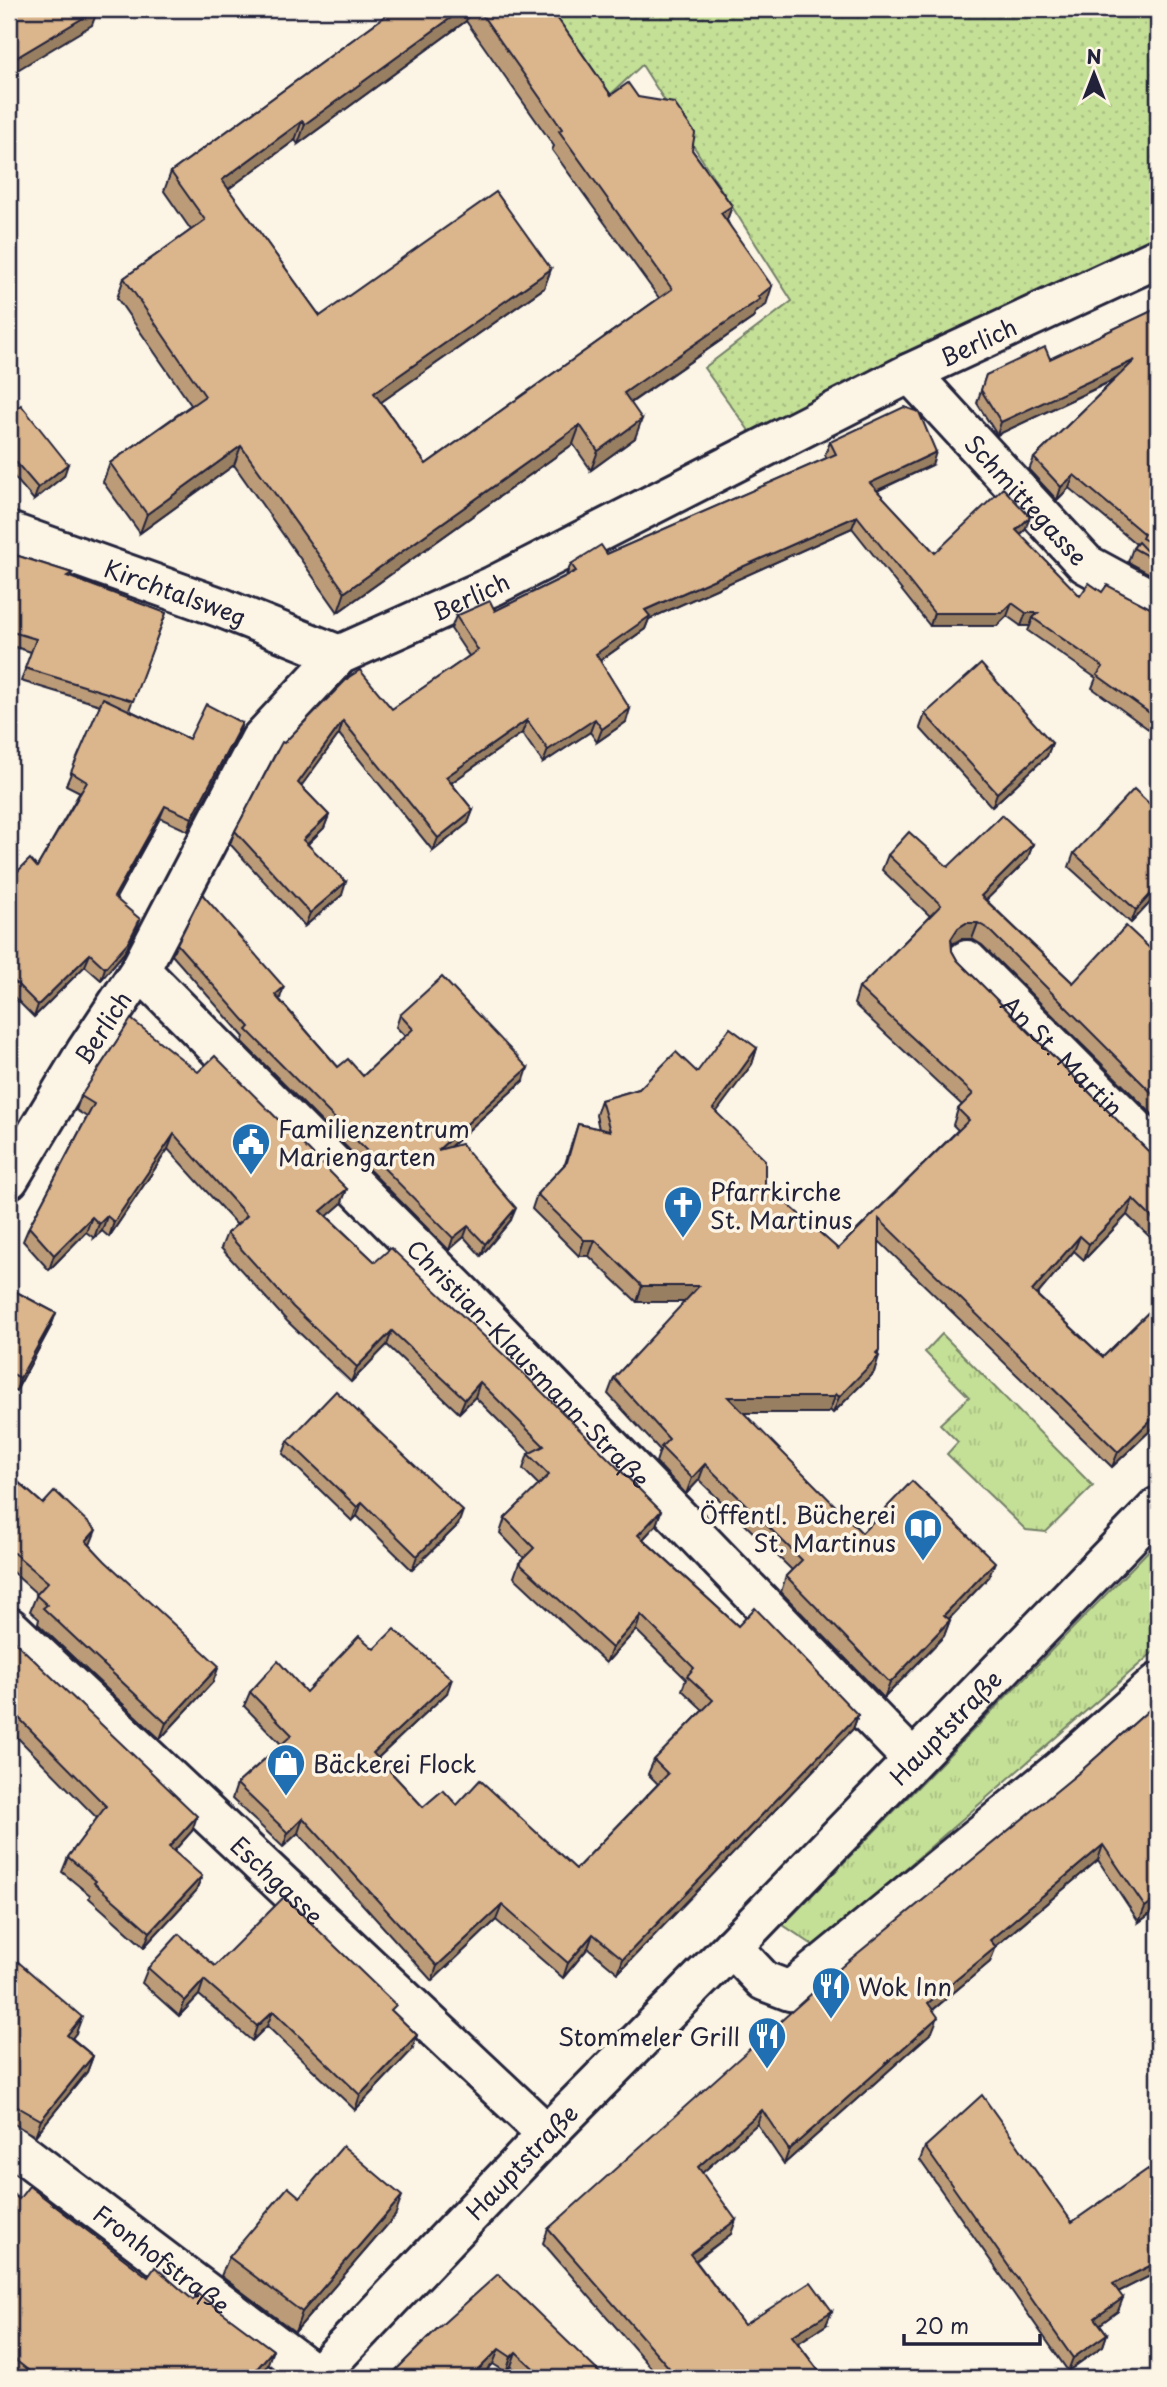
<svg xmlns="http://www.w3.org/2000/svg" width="1167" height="2387" viewBox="0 0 1167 2387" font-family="'Playpen Sans',sans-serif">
	<defs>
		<pattern id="grass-tufts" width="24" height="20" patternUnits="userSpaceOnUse" patternTransform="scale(1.75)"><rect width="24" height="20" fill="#c4df96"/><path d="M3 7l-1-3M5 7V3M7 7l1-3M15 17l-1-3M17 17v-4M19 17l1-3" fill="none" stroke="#a8bf82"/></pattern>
		<pattern id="garden-dots" width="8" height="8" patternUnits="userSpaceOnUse" patternTransform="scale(1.75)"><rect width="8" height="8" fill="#c4df96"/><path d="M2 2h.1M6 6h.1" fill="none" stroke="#a8bf82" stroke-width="1.8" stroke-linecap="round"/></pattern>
	</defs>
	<rect width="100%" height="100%" fill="#fcf5e5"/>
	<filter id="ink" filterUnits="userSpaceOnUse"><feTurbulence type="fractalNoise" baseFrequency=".0143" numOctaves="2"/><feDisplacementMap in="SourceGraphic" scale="14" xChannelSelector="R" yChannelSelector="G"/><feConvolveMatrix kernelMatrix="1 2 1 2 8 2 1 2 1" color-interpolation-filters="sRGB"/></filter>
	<g filter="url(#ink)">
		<g fill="url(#grass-tufts)" stroke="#738068" stroke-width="2">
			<polygon points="942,1334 1093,1486 1046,1532 1026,1530 947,1454 958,1442 940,1424 969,1397 925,1352"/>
			<polygon points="1158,1541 1158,1648 816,1947 783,1925"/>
		</g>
		<polygon fill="url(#garden-dots)" stroke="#738068" stroke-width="2" points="548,9 1158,9 1158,242 755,439 704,368 792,301 642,65 609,96"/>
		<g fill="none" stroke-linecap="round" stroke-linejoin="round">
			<g stroke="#22223b" stroke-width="44">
				<g id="minor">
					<path id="s1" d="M910,373L1086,564L1158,603"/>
					<path id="s2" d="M9,532L222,608L339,655"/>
					<path id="s3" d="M967,960L1158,1151"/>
					<path id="s4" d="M140,970L486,1318L912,1759"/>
					<path id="s5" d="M9,1179L85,1053L140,970L260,740L339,655L493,586L910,373L1158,258"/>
					<path id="s6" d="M9,1627L547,2134"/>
					<polyline points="732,1947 764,1981 790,1991 1061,1769 1158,1683"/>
					<path id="s7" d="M9,2143L317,2376"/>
					<path id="s8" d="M315,2378L547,2134L732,1947L1158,1507"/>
				</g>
			</g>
			<use href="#minor" stroke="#fcf5e5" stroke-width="38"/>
		</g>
		<g fill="#bc9c78" stroke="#22223b" stroke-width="2" fill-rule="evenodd">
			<path d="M395,9H551L611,95L638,97L692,150L732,206L727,220L766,305L755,313L753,318L631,403L635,438L591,470L573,444L338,612L234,465L140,533L103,482L110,463L191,405L117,298L124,278L191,230L164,191L171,172ZM466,21L554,146L552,150L659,298L426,464L381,402L544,288L551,269L320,316L228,189L295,140L298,144Z"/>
			<polygon points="1158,308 1158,562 1154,560 1150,574 1128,562 1133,548 1136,544 1069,488 1057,500 1029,470 1034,458 1114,380 997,435 977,403 986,375 1050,359"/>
			<polygon points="9,414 64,476 34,500 9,471"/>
			<polygon points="830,442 932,465 877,491 935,553 1025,530 1020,535 1080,596 1102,592 1158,611 1158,736 1092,688 1096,678 1028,631 1030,626 1021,626 1007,616 997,626 930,626 852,528 649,619 645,629 600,661 626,722 597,742 590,732 543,763 522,733 451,783 473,810 468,823 433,851 339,734 301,786 329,815 324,828 308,844 342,895 305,926 230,844 235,831 284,743 349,677 392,709 469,656 451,629 456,616 495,611 566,576 571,564 607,554 827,458 825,455"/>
			<polygon points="9,553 72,573 70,578 166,613 129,710 189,739 242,723 238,735 188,831 160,818 116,898 136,931 124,953 101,980 85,966 34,1017 9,992 9,880 37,867 80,792 66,785 100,705 21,681 31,652 9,645"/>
			<polygon points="925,714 1052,743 1047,756 992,807 920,728"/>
			<polygon points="1158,812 1158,894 1131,923 1069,867 1074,853"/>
			<polygon points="1033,844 1027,860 986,900 1073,983 1158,956 1158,1120 982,945 972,939 961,939 952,944 952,951 957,960 1148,1151 1158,1156 1158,1245 1127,1215 1084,1260 1074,1251 1037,1295 1103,1357 1158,1303 1158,1423 1112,1467 879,1241 879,1350 874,1372 833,1413 830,1410 827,1413 743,1413 862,1533 989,1577 949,1619 950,1620 944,1636 884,1698 781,1592 786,1576 792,1570 699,1480 686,1494 656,1462 660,1450 608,1394 614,1378 685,1302 637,1302 589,1256 579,1256 532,1209 537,1194 565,1164 578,1124 599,1129 596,1115 601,1100 697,1072 757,1048 752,1064 716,1112 765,1184 838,1249 958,1130 953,1125 958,1109 962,1105 854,1004 859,988 930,916 882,870 888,855 948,867"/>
			<polygon points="177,944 280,998 279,999 338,1067 363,1076 405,1036 396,1027 400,1015 524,1080 450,1147 511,1220 481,1256 464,1237 449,1250 242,1042 244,1037 172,955"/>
			<polygon points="81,1096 347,1189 341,1204 327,1216 375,1262 661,1511 656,1525 643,1539 738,1626 858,1715 853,1729 618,1973 588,1948 563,1978 496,1920 432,1981 298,1833 283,1847 232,1799 237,1784 281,1744 244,1706 250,1692 306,1692 374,1649 447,1693 378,1758 423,1807 457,1805 576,1869 658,1784 648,1774 654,1760 703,1710 682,1690 686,1679 636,1630 606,1663 514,1577 519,1563 524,1558 500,1533 505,1518 539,1485 523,1469 528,1454 531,1453 475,1397 459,1413 387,1345 351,1382 287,1321 221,1248 227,1233 237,1225 168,1149 109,1237 102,1231 94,1238 86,1232 49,1270 23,1241 29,1227 87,1117 76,1110"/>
			<polygon points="9,1288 56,1313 51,1326 16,1391 9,1387"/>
			<polygon points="288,1441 458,1525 412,1570 357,1516 352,1521 283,1454"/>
			<polygon points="9,1474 90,1545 213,1682 160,1739 38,1624 39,1619 30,1611 37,1594 9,1569"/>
			<polygon points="9,1644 192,1831 174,1851 196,1891 144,1947 89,1898 90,1895 62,1872 68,1857 97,1818 9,1729"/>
			<polygon points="1158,1702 1158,1908 1139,1922 1098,1860 995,1947 990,1962 933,2010 932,2032 784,2164 757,2124 702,2173 731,2234 696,2261 744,2325 826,2325 798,2343 824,2378 660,2378 543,2243 548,2229 1081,1771"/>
			<polygon points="9,1954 76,2033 72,2038 93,2056 87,2072 35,2136 9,2121"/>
			<polygon points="215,1966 393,2012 417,2035 412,2050 355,2110 267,2026 252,2041 199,1995 179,2016 142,1983 148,1968"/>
			<polygon points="925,2147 1072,2222 1158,2184 1158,2272 1118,2292 1118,2311 1100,2324 1107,2334 1103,2346 1068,2371 920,2160"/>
			<polygon points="9,2191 19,2199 148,2277 267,2366 256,2378 12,2378 9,2375"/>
			<polygon points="300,2197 395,2216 295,2332 221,2276 229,2257"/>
			<polygon points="437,2329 605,2378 523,2378 511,2366 506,2372 493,2364 479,2378 388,2378"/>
		</g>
		<g fill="#997f62" stroke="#22223b" stroke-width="2">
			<polygon points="98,9 92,25 9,75 9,62"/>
			<polygon points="463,9 471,9 466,21 298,144 305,124"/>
			<polygon points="302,121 295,140 215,199 222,180"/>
			<polygon points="732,206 725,225 721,213"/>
			<polygon points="551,269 544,288 367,412 374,393"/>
			<polygon points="772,286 766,305 755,313 753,318 617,412 624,393"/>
			<polygon points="1135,360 1130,372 997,435 1001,422"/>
			<polygon points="642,419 635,438 591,470 598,451"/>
			<polygon points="580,425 573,444 338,612 345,592"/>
			<polygon points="241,446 234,465 140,533 147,514"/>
			<polygon points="936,452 932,465 865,496 870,483"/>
			<polygon points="68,464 64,476 34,500 38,488"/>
			<polygon points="1074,475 1069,488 1057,500 1061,487"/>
			<polygon points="857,516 852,528 649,619 645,629 591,667 596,654 645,610"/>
			<polygon points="1030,517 1025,530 1011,543 1016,530"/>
			<polygon points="1012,603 1007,616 997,626 930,626 934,613"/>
			<polygon points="1026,613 1038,613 1033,618 1030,626 1021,626"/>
			<polygon points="630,709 626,722 597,742 602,729"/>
			<polygon points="595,719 590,732 543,763 548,750"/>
			<polygon points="527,720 522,733 441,790 446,777"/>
			<polygon points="343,721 339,734 294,796 298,783"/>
			<polygon points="242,723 238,735 188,831 192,818"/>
			<polygon points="1052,743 1047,756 992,807 997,793"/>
			<polygon points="165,806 160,818 110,909 114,897"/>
			<polygon points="473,810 468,823 433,851 438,838"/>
			<polygon points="329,815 324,828 298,853 303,840"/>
			<polygon points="1033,844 1027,860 975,911 981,896"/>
			<polygon points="346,882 342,895 305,926 310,913"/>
			<polygon points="1158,886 1158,894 1131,923 1136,910"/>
			<polygon points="140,919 136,931 124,953 101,980 105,968"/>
			<polygon points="966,923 978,923 972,939 961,939 952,944 951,939 958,928"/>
			<polygon points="90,954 85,966 34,1017 38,1005"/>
			<polygon points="284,987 280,998 271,1007 275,995"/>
			<polygon points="757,1048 752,1064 707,1125 713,1109"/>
			<polygon points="528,1068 524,1080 433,1162 438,1150"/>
			<polygon points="174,1134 168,1149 109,1237 114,1222"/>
			<polygon points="347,1189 341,1204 316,1226 321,1211"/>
			<polygon points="1133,1199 1127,1215 1084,1260 1089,1244"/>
			<polygon points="516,1208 511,1220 481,1256 485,1244"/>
			<polygon points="107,1216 102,1231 94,1238 99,1224"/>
			<polygon points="92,1217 86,1232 49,1270 54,1255"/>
			<polygon points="468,1226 464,1237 449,1250 453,1238"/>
			<polygon points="1080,1236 1074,1251 1027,1307 1032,1291"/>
			<polygon points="584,1240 595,1240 589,1256 579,1256"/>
			<polygon points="642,1286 699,1286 694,1302 637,1302"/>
			<polygon points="56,1313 51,1326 16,1391 20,1378"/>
			<polygon points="392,1331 387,1345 351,1382 357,1367"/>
			<polygon points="879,1350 875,1360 879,1356 874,1372 833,1413 839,1397"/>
			<polygon points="480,1382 475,1397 459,1413 465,1399"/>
			<polygon points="836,1394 830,1410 827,1413 722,1413 728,1397"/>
			<polygon points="1158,1413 1158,1423 1112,1467 1118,1452"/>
			<polygon points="705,1464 699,1480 686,1494 692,1478"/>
			<polygon points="362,1502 357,1516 352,1521 357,1507"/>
			<polygon points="463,1511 458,1525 412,1570 417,1556"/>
			<polygon points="661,1511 656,1525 633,1550 638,1535"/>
			<polygon points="96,1530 90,1545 86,1541"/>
			<polygon points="995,1562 989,1577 938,1630 944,1615"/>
			<polygon points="641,1615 636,1630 606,1663 612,1648"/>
			<polygon points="950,1620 944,1636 884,1698 890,1683"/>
			<polygon points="219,1666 213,1682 160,1739 166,1723"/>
			<polygon points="452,1679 447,1693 368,1767 373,1753"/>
			<polygon points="858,1715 853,1729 618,1973 623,1959"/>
			<polygon points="197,1816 192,1831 164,1862 169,1847"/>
			<polygon points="303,1818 298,1833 283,1847 288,1833"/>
			<polygon points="1103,1845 1098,1860 985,1955 990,1940"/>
			<polygon points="202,1876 196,1891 144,1947 150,1932"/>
			<polygon points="1158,1897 1158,1908 1139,1922 1145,1907"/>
			<polygon points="502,1905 496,1920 432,1981 437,1966"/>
			<polygon points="593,1934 588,1948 563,1978 568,1963"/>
			<polygon points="996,1947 990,1962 923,2018 928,2003"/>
			<polygon points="204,1980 199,1995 179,2016 185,2001"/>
			<polygon points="273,2011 267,2026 252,2041 257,2026"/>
			<polygon points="82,2017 76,2033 62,2051 67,2035"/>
			<polygon points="938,2017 932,2032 784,2164 789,2150"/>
			<polygon points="417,2035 412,2050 355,2110 360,2095"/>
			<polygon points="93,2056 87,2072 35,2136 41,2120"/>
			<polygon points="762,2110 757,2124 692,2182 698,2167"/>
			<polygon points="402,2196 395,2216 295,2332 302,2312"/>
			<polygon points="736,2220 731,2234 685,2268 690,2254"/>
			<polygon points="1158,2262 1158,2272 1108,2297 1113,2284"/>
			<polygon points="1123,2298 1118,2311 1091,2331 1095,2318"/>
			<polygon points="832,2311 826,2325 787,2350 792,2336"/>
			<polygon points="1107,2334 1103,2346 1068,2371 1073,2358"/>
			<polygon points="499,2349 493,2364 479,2378 470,2378"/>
			<polygon points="273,2350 267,2366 256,2378 249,2378"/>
			<polygon points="516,2352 511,2366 506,2372 511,2357"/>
		</g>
		<g fill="#dbb58c" stroke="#22223b" stroke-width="2">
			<polygon points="9,9 98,9 9,62"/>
			<polygon points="395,9 463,9 305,124 302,121 222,180 320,316 496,192 551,269 374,393 426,464 672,289 559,131 562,129 478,9 551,9 611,95 628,83 638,97 674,103 695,133 692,150 732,206 721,213 772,286 758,297 760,299 624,393 642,419 598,451 580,425 345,592 241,446 147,514 110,463 205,396 124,278 205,220 171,172"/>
			<polygon points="1158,308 1158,547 1142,538 1144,534 1074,475 1061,487 1034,458 1135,360 1001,422 981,390 986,375 1045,347 1050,359"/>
			<polygon points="21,405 68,464 38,488 9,454 9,414"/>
			<polygon points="904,407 919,412 936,452 870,483 935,553 1003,488 1030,517 1016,530 1080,596 1089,583 1102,592 1107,585 1152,609 1158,611 1158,719 1097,675 1103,667 1033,618 1038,613 1026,613 1012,603 1002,613 934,613 857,516 645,610 650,616 596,654 630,709 602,729 595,719 548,750 527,720 446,777 473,810 438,838 343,721 298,783 329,815 303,840 346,882 310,913 235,831 282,742 284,743 349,677 360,670 392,709 478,650 456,616 490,601 495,611 576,571 571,564 601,545 607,554 836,454 830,442"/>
			<polygon points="1138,542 1155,560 1133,548"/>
			<polygon points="9,553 72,573 67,576 166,613 133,701 25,668 36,639 9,631"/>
			<polygon points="981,664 1052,743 997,793 925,714"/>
			<polygon points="103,698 189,739 206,704 242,723 192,818 165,806 114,897 140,919 129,941 105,968 90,954 38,1005 9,976 9,880 30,859 37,867 87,782 71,772"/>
			<polygon points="1134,789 1158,812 1158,886 1136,910 1074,853"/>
			<polygon points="1002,815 1033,844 981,896 1073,983 1126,926 1158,956 1158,1099 988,929 978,923 966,923 958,928 951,939 952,951 957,960 1148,1151 1158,1156 1158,1224 1133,1199 1089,1244 1080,1236 1032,1291 1103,1357 1158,1303 1158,1413 1118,1452 879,1219 879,1350 876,1353 879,1356 839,1397 836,1394 833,1397 728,1397 862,1533 912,1481 995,1562 944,1615 950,1620 890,1683 786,1576 802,1560 705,1464 692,1478 661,1447 669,1439 614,1378 699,1286 642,1286 595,1240 584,1240 537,1194 567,1162 578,1124 610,1131 601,1100 639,1089 676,1052 697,1072 730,1028 757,1048 713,1109 765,1160 765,1184 838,1249 969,1120 958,1109 973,1094 859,988 941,905 888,855 909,832 948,867"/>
			<polygon points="202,894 284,987 275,995 338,1067 348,1059 363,1076 413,1029 400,1015 442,977 528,1068 438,1150 461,1144 516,1208 485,1244 468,1226 453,1238 247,1030 250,1027 177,944"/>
			<polygon points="131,1019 198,1072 215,1056 347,1189 321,1211 375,1262 391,1248 523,1373 661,1511 638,1535 738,1626 755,1608 858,1715 623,1959 593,1934 568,1963 502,1905 437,1966 303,1818 288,1833 237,1784 292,1735 250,1692 278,1661 306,1692 359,1636 374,1649 394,1629 452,1679 373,1753 423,1807 443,1790 457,1805 480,1780 576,1869 668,1774 654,1760 713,1700 687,1676 694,1668 641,1615 612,1648 519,1563 534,1548 505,1518 549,1475 528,1454 544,1446 480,1382 465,1399 392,1331 357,1367 293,1307 227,1233 247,1216 174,1134 114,1222 107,1216 99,1224 92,1217 54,1255 29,1227 94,1104 81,1096"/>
			<polygon points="9,1288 56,1313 20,1378 9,1372"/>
			<polygon points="336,1391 463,1511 417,1556 362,1502 357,1507 288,1441"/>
			<polygon points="9,1474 43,1504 55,1491 96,1530 86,1541 105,1561 219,1666 166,1723 43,1608 47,1605 36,1595 48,1582 9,1549"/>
			<polygon points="13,1640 197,1816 169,1847 202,1876 150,1932 94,1883 96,1881 68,1857 106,1806 9,1708 9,1644"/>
			<polygon points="1158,1702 1158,1897 1145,1907 1103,1845 990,1940 996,1947 928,2003 938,2017 789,2150 762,2110 698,2167 736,2220 690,2254 744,2325 811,2282 832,2311 792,2336 824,2378 678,2378 548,2229 847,1962 1081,1771"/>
			<polygon points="284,1897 396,2005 391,2010 417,2035 360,2095 273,2011 257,2026 204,1980 185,2001 148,1968 179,1934 215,1966"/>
			<polygon points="9,1954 82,2017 67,2035 93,2056 41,2120 9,2102"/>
			<polygon points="982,2095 1072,2222 1148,2169 1158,2184 1158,2262 1113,2284 1123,2298 1095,2318 1107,2334 1073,2358 925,2147"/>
			<polygon points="343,2146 402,2196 302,2312 229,2257 288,2187 300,2197"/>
			<polygon points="29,2186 148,2277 155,2267 193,2300 198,2294 273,2350 249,2378 38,2378 9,2355 9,2191 19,2199"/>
			<polygon points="498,2274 605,2378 544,2378 516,2352 511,2357 499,2349 470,2378 388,2378 437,2329"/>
		</g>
	</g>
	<defs>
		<g id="civic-pin" transform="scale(2.0125)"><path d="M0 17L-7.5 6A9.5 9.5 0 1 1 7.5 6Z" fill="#1f6fb2" stroke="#fcf5e5"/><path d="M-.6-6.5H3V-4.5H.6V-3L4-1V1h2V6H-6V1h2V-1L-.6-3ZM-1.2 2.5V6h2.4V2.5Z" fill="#fff"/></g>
		<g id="church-pin" transform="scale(2.0125)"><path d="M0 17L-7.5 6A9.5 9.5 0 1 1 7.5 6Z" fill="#1f6fb2" stroke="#fcf5e5"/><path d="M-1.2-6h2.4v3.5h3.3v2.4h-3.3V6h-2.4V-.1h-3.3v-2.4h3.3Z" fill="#fff"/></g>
		<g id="library-pin" transform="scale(2.0125)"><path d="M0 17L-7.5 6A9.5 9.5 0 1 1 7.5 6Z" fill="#1f6fb2" stroke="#fcf5e5"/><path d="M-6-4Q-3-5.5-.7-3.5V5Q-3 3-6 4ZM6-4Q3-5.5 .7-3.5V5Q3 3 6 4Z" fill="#fff"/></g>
		<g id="shop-pin" transform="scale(2.0125)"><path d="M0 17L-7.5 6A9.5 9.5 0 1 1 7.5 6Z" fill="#1f6fb2" stroke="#fcf5e5"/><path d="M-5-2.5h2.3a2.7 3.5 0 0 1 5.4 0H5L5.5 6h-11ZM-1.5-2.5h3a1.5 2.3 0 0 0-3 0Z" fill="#fff"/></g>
		<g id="restaurant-pin" transform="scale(2.0125)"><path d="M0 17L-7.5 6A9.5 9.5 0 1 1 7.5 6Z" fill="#1f6fb2" stroke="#fcf5e5"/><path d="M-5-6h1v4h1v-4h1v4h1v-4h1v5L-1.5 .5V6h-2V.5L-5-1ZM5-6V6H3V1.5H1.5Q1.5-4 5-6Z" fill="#fff"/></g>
	</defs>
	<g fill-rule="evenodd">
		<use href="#civic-pin" x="251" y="1142"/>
		<use href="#church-pin" x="683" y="1205"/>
		<use href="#library-pin" x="923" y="1528"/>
		<use href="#shop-pin" x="286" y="1763"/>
		<use href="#restaurant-pin" x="831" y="1986"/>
		<use href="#restaurant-pin" x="767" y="2036"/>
	</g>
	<g text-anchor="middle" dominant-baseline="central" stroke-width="7" stroke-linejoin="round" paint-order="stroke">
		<g font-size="24" fill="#22223b" stroke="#fcf5e5">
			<text stroke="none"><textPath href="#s5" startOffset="1334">Berlich</textPath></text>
			<text stroke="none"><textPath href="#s1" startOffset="172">Schmittegasse</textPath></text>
			<text stroke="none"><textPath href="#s2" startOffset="177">Kirchtalsweg</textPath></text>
			<text stroke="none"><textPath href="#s5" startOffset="766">Berlich</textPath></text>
			<text stroke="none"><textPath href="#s5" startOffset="178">Berlich</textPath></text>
			<text stroke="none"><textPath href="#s3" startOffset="135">An St. Martin</textPath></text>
			<text stroke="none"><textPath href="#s4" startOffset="553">Christian-Klausmann-Straße</textPath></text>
			<text stroke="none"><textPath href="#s8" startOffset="906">Hauptstraße</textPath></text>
			<text stroke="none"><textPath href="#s6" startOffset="369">Eschgasse</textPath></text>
			<text stroke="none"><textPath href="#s8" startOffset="299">Hauptstraße</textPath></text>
			<text stroke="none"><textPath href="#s7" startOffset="192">Fronhofstraße</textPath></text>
		</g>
		<g font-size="24" fill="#22223b" stroke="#fcf5e5" text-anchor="start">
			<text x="278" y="1128">Familienzentrum<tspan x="278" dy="28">Mariengarten</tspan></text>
			<text x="710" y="1191">Pfarrkirche<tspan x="710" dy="28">St. Martinus</tspan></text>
			<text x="896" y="1514" text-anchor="end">Öffentl. Bücherei<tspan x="896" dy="28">St. Martinus</tspan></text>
			<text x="313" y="1763">Bäckerei Flock</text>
			<text x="858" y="1986">Wok Inn</text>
			<text x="740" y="2036" text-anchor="end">Stommeler Grill</text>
		</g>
	</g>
	<rect width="1167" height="2387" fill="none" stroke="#fcf5e5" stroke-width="35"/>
	<rect x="18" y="18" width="1132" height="2352" fill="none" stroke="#22223b" stroke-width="2.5" filter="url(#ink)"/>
	<g transform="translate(1094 74)" stroke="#fcf5e5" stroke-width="5" paint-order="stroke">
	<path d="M0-5L12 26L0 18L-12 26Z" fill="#22223b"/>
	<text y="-10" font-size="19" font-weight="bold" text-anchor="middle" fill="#22223b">N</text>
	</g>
	<path d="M904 2334v10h136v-10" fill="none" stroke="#22223b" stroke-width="3.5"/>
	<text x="915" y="2334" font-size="21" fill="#22223b" stroke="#fcf5e5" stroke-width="5" paint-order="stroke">20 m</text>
</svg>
